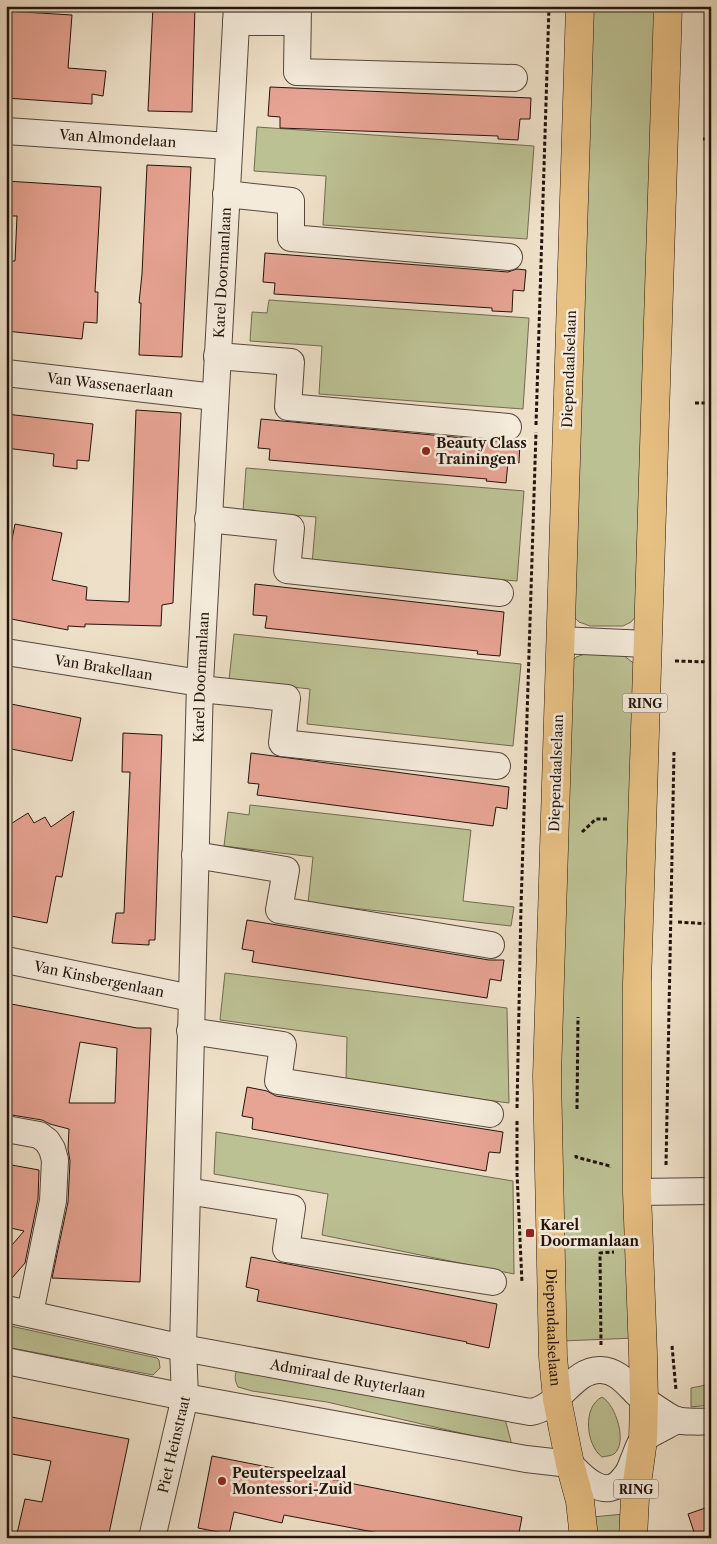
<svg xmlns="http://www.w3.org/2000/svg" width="717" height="1544" viewBox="0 0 717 1544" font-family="'Libre Caslon Text',serif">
	<rect width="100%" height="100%" fill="#eee0c8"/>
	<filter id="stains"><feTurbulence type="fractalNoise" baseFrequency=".004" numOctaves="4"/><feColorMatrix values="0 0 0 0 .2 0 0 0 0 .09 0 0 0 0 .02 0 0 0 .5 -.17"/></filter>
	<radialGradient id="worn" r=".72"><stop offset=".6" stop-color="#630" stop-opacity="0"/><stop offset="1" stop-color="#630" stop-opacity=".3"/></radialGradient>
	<g fill="#bcc194" stroke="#706a50">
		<polygon points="588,6 660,6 637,615 631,622 623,626 590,626 579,622 572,615"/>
		<polygon points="257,127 534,146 527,239 323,225 326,176 254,171"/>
		<polygon points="269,300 529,318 523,409 319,394 322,346 250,341 252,312 267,313"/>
		<polygon points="246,468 524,491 517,581 312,564 316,517 243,511"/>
		<polygon points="234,634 521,664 513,746 307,724 310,689 229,680"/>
		<polygon points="585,654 623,655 636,665 635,1338 561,1341 557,1190 570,663 576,657"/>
		<polygon points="250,805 471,830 463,901 514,907 511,926 308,903 313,857 224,846 228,812 249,815"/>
		<polygon points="225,973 507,1008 509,1103 346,1081 347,1037 220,1020"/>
		<polygon points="216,1132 513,1181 514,1274 322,1235 328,1194 214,1174"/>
		<polygon points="6,1325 157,1358 159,1360 160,1368 153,1375 6,1347"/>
		<path d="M237,1370L505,1419L512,1445L327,1402L252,1391L238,1387C235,1381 234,1376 237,1370Z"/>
		<polygon points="711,1384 711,1405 691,1407 691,1388"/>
		<path d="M602,1397C616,1405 628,1443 614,1454C611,1456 606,1456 602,1457C586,1445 582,1407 602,1397Z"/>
		<polygon points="624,1514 623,1538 595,1538 592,1517"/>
	</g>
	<g fill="#e7a393" stroke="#23140d" fill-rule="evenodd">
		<polygon points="153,6 195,6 192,112 148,111"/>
		<polygon points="6,11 72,15 68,68 106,71 103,96 92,94 92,104 6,98"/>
		<polygon points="270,87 531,98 530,119 520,119 518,140 498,139 498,136 280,128 280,117 268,116"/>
		<polygon points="147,165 191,167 182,357 139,355 141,303 139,303 142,274"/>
		<polygon points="6,181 101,187 95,292 98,292 97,323 84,322 82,339 6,331 6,296 8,296 10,261 15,261 17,216 6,216"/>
		<polygon points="265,253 508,272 517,269 526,270 524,291 513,290 512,312 492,311 492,308 274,294 275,283 263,282"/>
		<polygon points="136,410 181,413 173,603 162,605 161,626 85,624 85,627 68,626 68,630 6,618 6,570 15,524 62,533 52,580 87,587 86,600 129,602"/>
		<polygon points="6,414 93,424 89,461 77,460 77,469 53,466 54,454 6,448"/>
		<polygon points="261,419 507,442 520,442 519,463 508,462 506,483 486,481 487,479 269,460 270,449 258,448"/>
		<polygon points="255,584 504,612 500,656 477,654 478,651 265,628 267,616 253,615"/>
		<polygon points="6,703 81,718 72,761 6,748"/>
		<polygon points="123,733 162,735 155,940 149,940 149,945 112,943 116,913 124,913 130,772 122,772"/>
		<polygon points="251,753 509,787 507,809 496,807 493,826 257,795 259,784 248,783"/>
		<polygon points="74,811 62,877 56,876 47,923 6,915 6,827 28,813 34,823 45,817 51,827"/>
		<polygon points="247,920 489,960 504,960 501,981 490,979 487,998 252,962 254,951 242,949"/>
		<path d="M6,1003L137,1028H151L140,1282L52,1278L68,1202L70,1161L68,1149L69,1129L50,1124L42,1120L6,1114ZM80,1042L117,1048L115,1103H69Z"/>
		<polygon points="247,1087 267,1091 276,1096 503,1132 500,1153 489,1152 486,1171 252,1129 253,1118 242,1116"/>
		<polygon points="6,1164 39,1170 38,1199 25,1263 6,1285 6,1252 24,1231 6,1227"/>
		<polygon points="251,1257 497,1304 489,1348 466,1343 467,1342 257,1301 259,1290 246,1287"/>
		<polygon points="6,1416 129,1439 108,1538 16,1538 25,1499 42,1502 51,1461 6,1453"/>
		<polygon points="212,1456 522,1517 518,1538 405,1538 284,1515 282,1523 234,1512 229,1534 198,1528"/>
		<polygon points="711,1506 711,1538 696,1538 688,1514"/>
	</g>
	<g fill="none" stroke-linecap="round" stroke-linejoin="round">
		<g stroke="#56473c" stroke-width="28">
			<g id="minor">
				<polyline points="298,6 297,72 514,78"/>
				<polyline points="236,22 297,22"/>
				<path id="s1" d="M6,131L229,146"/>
				<polyline points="226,194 291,201 291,238 509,257"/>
				<polyline points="217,356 291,362 288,407 508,427"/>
				<path id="s2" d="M6,373L215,397"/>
				<polyline points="208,519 291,528 287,570 500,593"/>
				<polyline points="560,640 647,644"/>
				<path id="s3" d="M6,652L200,683"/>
				<polyline points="200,689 287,698 282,743 497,766"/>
				<polyline points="195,855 286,870 279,910 491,945"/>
				<path id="s4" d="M6,960L191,998"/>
				<polyline points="190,1031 283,1045 278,1081 490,1114"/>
				<polyline points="6,1129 39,1135 47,1141 52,1149 55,1160 53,1201 30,1313"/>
				<polyline points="187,1191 292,1208 286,1249 493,1282"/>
				<polyline points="637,1192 711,1191"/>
				<path id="s5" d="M6,1309L183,1348L530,1412C560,1408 572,1369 601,1370C621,1371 630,1389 644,1400C650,1404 670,1418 676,1420C683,1422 704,1422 711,1421"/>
				<path d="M6,1361L185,1397L526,1459L570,1464C583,1478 606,1502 624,1478C628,1474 631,1467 633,1461C636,1455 638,1445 643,1440C648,1434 669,1425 677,1420"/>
				<path id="s6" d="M152,1538L185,1397L183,1348L200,683L237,6"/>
			</g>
		</g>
		<g stroke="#23140d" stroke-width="29">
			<g id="major">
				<path id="s7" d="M580,6L547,1076L553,1357L557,1399L570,1464L580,1501L584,1538"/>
				<polyline points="633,1538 635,1498 643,1440 644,1400 643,1354 637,1192 637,984 668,6"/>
			</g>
		</g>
		<g stroke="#23140d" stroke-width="3" stroke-dasharray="4 2.5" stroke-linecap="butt">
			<polyline points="703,139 711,139"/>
			<polyline points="695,403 711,403"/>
			<polyline points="536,425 549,6"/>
			<polyline points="675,661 711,662"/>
			<polyline points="582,832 596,819 609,819"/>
			<polyline points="678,922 711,924"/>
			<polyline points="517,1108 521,907 536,432"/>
			<polyline points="577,1109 578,1017"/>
			<polyline points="517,1121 517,1173 522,1283"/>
			<polyline points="576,1155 576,1157 610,1166 610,1168"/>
			<polyline points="666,1165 674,752"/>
			<polyline points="601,1345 600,1253 614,1252"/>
			<polyline points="672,1346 676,1390"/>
		</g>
		<use href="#minor" stroke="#f4ebdb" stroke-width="26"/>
		<use href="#major" stroke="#e7c084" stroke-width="28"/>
	</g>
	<g fill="#8f2418" stroke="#f4ebdb" stroke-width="2">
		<circle cx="426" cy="451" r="5"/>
		<rect x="525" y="1228" width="10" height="10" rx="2.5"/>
		<circle cx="222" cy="1481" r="5"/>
	</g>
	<g text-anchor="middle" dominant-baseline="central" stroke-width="5" stroke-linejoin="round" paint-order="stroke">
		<g fill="#f4ebdb" stroke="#62544b" stroke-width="1">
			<rect x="622.5" y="693.5" width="45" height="19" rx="4"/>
			<rect x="613.5" y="1479.5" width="45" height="19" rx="4"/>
		</g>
		<g font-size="12" font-weight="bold" fill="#23140d">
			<text x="645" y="703">RING</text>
			<text x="636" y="1489">RING</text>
		</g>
		<g font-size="14" fill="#23140d" stroke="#f4ebdb">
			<text stroke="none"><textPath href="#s1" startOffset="112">Van Almondelaan</textPath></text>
			<text stroke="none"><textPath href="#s6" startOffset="1270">Karel Doormanlaan</textPath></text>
			<text transform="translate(569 369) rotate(-88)">Diependaalselaan</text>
			<text stroke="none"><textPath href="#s2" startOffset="105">Van Wassenaerlaan</textPath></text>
			<text stroke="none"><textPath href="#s3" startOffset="99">Van Brakellaan</textPath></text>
			<text stroke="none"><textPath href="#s6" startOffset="865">Karel Doormanlaan</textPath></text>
			<text transform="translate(556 773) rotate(-88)">Diependaalselaan</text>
			<text stroke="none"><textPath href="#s4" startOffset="95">Van Kinsbergenlaan</textPath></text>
			<text stroke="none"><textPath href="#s7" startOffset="1322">Diependaalselaan</textPath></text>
			<text stroke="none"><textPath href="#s5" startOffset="349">Admiraal de Ruyterlaan</textPath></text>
			<text stroke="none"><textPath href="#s6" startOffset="96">Piet Heinstraat</textPath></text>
		</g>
		<g font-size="14" font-weight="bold" fill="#23140d" stroke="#f4ebdb" text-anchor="start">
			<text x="436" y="443">Beauty Class<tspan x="436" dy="16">Trainingen</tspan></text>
			<text x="540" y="1225">Karel<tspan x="540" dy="16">Doormanlaan</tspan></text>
			<text x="232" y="1473">Peuterspeelzaal<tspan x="232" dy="16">Montessori-Zuid</tspan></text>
		</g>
	</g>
	<rect width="717" height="1544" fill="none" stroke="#eee0c8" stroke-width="25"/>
	<rect x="8" y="8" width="702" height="1529" fill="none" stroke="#23140d" stroke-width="2.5"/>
	<rect x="12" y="12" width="692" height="1519" fill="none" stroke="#23140d"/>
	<rect width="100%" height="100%" filter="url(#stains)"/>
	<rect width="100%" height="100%" fill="url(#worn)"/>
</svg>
